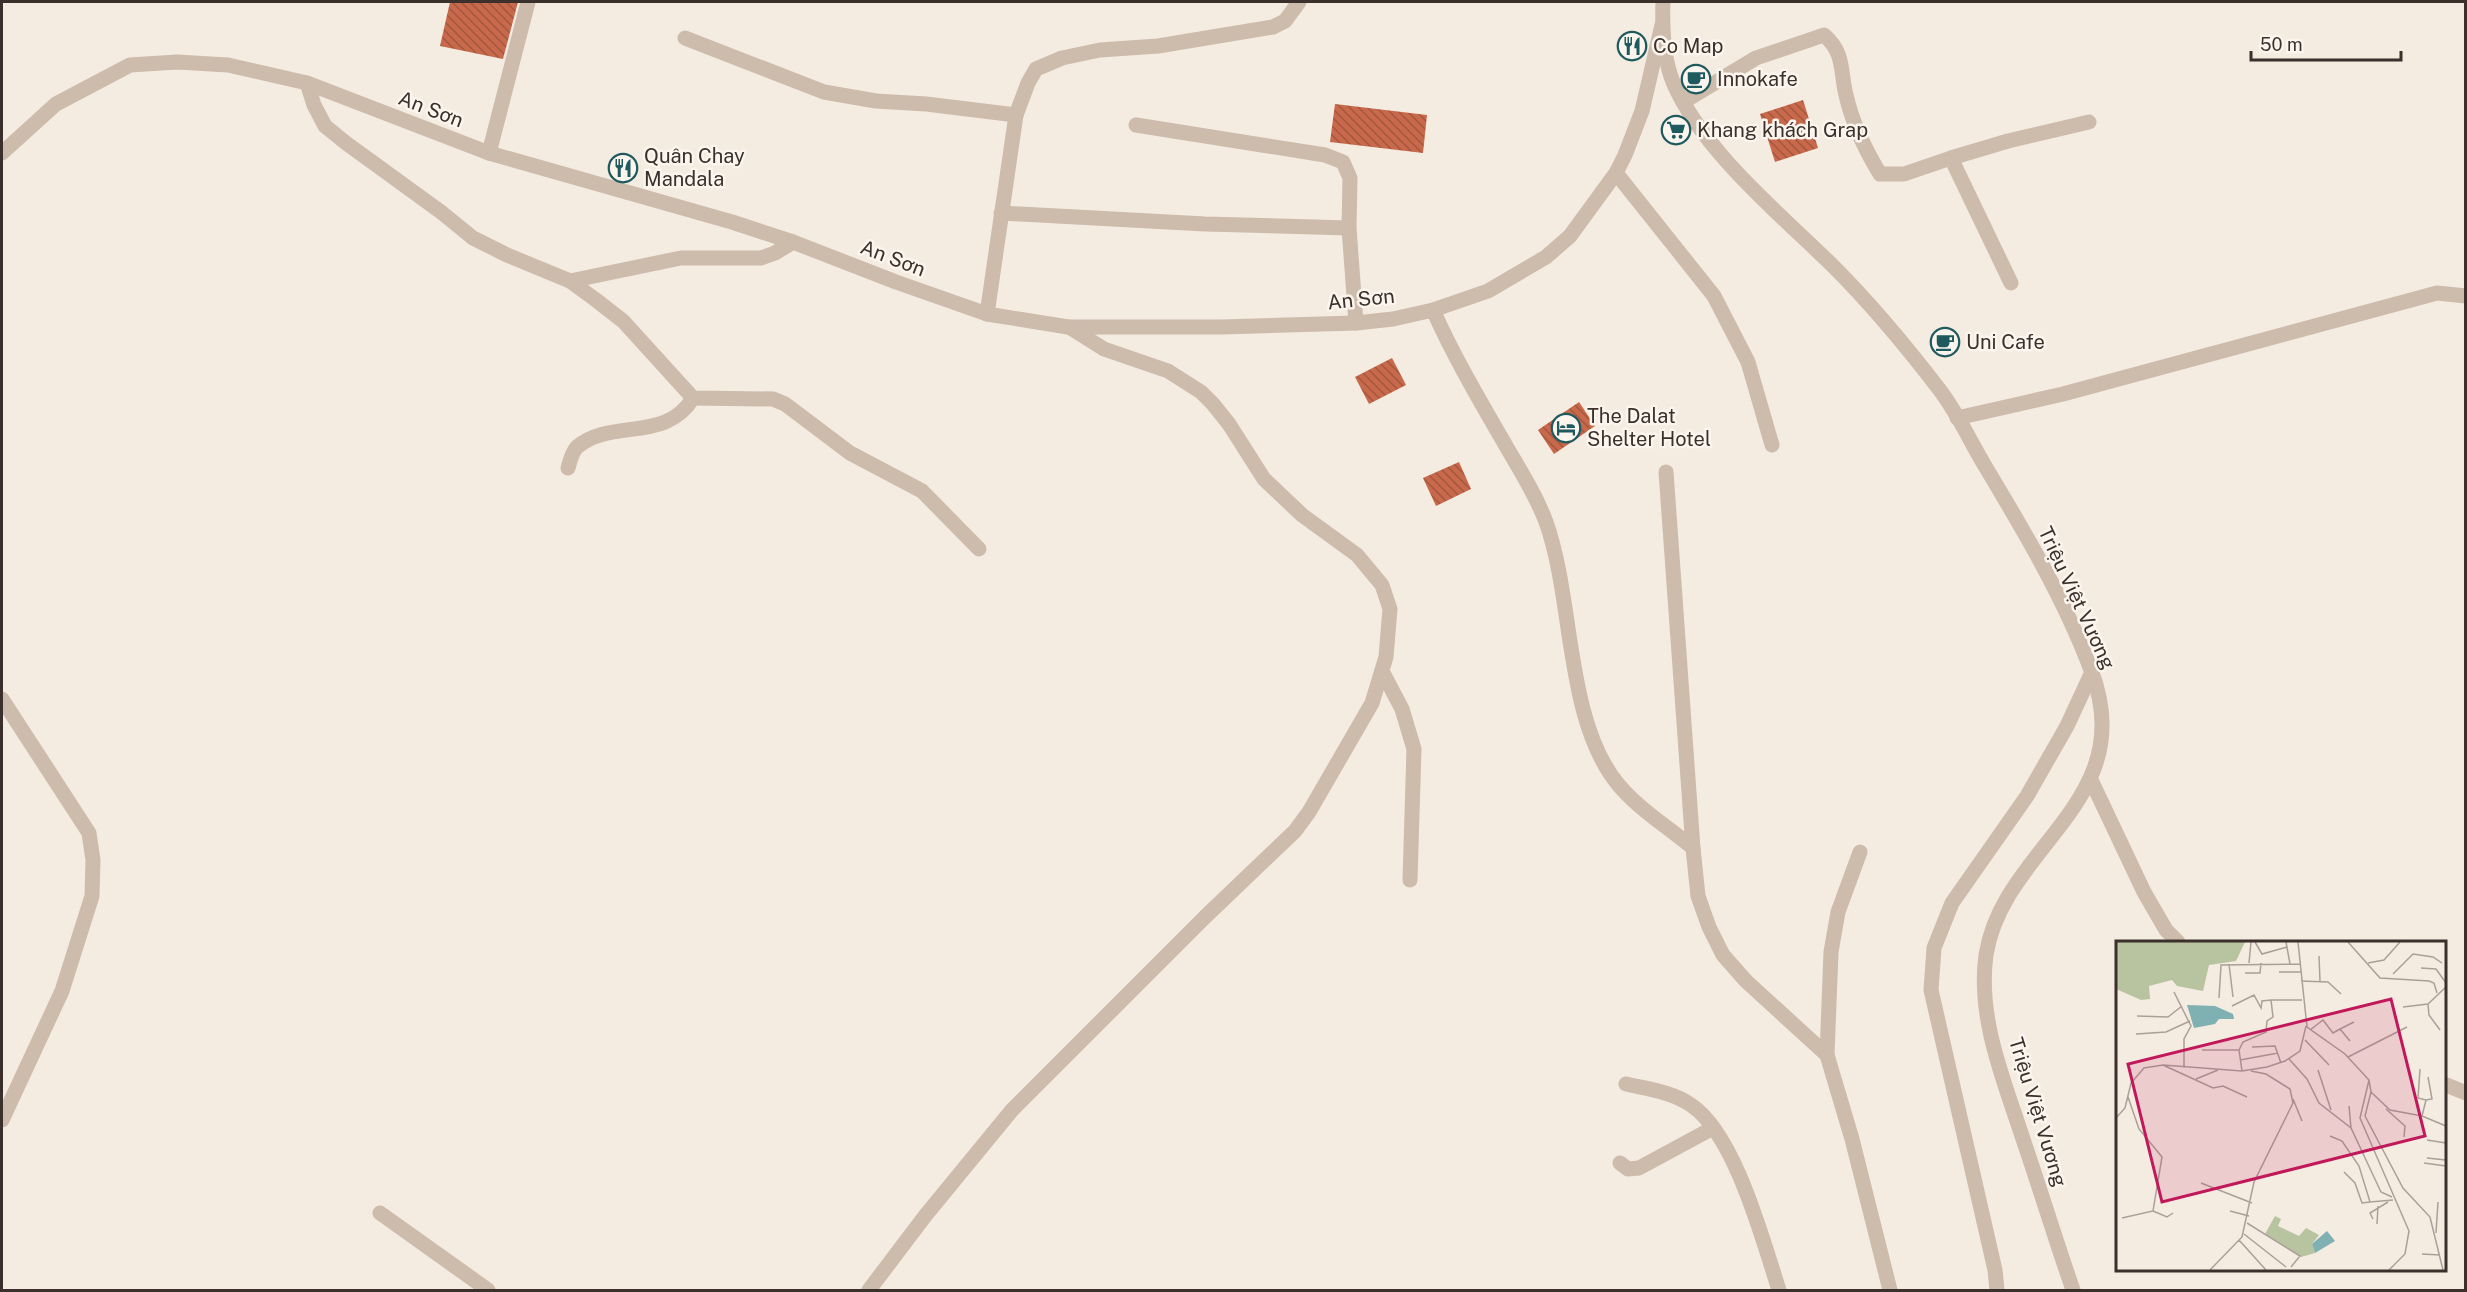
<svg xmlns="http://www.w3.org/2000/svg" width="2467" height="1292" viewBox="0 0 2467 1292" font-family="'Public Sans',sans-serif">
	<defs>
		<pattern id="building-back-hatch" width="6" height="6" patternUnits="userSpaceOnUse" patternTransform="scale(1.5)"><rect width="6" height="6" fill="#c8694b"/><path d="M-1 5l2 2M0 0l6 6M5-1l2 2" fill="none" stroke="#a4573f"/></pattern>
	</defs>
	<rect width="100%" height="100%" fill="#f4ebe1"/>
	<g fill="url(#building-back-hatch)">
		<polygon points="450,2 518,2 503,59 440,46"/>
		<polygon points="1803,100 1818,148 1775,162 1760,114"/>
		<polygon points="1335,104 1427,115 1423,153 1330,142"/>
		<polygon points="1392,358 1406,385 1369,404 1355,377"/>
		<polygon points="1579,402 1595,426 1554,454 1538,430"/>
		<polygon points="1459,462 1471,489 1436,506 1423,478"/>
	</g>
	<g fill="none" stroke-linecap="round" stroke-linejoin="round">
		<g stroke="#cdbbac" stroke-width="15">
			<path d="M1663,2C1662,28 1663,57 1673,82C1702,150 1780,214 1833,266C1871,304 1906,346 1939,389C1957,412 1970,441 1985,466C2024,531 2064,598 2091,670C2142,801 2003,846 1986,955C1977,1019 2005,1083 2024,1142C2041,1192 2056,1241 2073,1290"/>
			<polyline points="685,38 824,92 876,101 926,104 1016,115 987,314"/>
			<polyline points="307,83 314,105 325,126 346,143 441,212 473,238 507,255 570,281 596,300 623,321 693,398 773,399 785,404 850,453 922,491 979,549"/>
			<path d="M1683,102L1756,58L1824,35C1845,53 1840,71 1846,95C1852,122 1866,151 1880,174H1904L1951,158"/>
			<polyline points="1016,115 1028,83 1036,69 1062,58 1100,50 1158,46 1273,27 1285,21 1299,2"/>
			<polyline points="1136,125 1325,155 1343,162 1350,178 1349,228 1356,323"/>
			<polyline points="2,153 56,104 130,65 177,62 228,65 307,83 489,153 732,222 793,242 896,282 987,314 1068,327 1222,327 1356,323 1393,319 1433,310 1488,291 1546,257 1570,236 1616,173 1625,155 1642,111 1662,25"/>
			<polyline points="489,153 528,2"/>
			<polyline points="1616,173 1714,296 1748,362 1772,445"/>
			<polyline points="1001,213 1205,224 1349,228"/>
			<polyline points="570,281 681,258 761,258 775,253 793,242"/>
			<polyline points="2011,283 1951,158 2008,141 2089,122"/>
			<path d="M1433,310C1454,357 1480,401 1506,446C1520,470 1536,495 1546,522C1574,600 1565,718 1617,783C1637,808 1668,827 1693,848L1698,896L1709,927L1723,955L1746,981L1827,1055L1852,1139L1890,1290"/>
			<polyline points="1957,418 2063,394 2437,293 2466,296"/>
			<path d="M568,468C570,461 572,452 577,447C611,418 666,443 693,398"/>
			<polyline points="1666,472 1693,848"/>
			<polyline points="1382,671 1402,709 1414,749 1410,880"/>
			<polyline points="2,699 89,833 93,860 92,896 62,991 2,1120"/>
			<polyline points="2091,780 2144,892 2166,930 2178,942"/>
			<polyline points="1827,1055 1831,952 1838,912 1860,852"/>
			<path d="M1626,1084C1647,1089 1673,1092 1691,1105C1735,1134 1763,1241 1779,1290"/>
			<polyline points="2444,1084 2466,1093"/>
			<polyline points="1620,1163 1628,1169 1639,1168 1713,1128"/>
			<polyline points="380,1213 488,1290"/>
			<polyline points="869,1290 925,1216 1012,1110 1205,917 1295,831 1309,812 1372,703 1386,657 1390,609 1382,585 1357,555 1302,515 1264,479 1229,424 1213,404 1201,392 1168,371 1104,349 1069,327"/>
			<polyline points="1997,1290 1995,1270 1931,990 1934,948 1952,903 2027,796 2067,726 2092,672"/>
		</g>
	</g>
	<defs>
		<g id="restaurant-ring" transform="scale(1.5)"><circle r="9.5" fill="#fbf5ee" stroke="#1f5a5e" stroke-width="1.5"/><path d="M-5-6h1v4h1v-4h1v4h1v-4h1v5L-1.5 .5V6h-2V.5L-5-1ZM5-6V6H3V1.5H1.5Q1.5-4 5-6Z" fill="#1f5a5e"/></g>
		<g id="cafe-ring" transform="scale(1.5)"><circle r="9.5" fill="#fbf5ee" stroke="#1f5a5e" stroke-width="1.5"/><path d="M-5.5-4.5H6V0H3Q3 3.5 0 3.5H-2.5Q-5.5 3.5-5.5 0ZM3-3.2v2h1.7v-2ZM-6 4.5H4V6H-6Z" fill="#1f5a5e"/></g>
		<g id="supermarket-ring" transform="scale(1.5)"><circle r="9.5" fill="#fbf5ee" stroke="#1f5a5e" stroke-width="1.5"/><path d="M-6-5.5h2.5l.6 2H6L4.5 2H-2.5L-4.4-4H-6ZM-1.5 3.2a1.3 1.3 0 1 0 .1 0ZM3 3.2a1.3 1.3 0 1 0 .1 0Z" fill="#1f5a5e"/></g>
		<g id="hotel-ring" transform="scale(1.5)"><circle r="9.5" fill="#fbf5ee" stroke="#1f5a5e" stroke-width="1.5"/><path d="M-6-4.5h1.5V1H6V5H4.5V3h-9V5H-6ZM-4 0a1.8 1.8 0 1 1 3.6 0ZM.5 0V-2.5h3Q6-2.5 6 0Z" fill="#1f5a5e"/></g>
	</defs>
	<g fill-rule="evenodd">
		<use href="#restaurant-ring" x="1632" y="46"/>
		<use href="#cafe-ring" x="1696" y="79"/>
		<use href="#supermarket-ring" x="1676" y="130"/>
		<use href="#restaurant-ring" x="623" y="168"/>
		<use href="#cafe-ring" x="1945" y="342"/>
		<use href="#hotel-ring" x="1566" y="428"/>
	</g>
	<g text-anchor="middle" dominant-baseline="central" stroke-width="5" stroke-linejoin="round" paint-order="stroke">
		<g font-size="20" fill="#3b302b" stroke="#fbf5ee" text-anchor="start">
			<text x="1653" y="46">Co Map</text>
			<text x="1717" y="79">Innokafe</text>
			<text x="1697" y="130">Khang khách Grap</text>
			<text x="644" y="156">Quân Chay<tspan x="644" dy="23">Mandala</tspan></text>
			<text x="1966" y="342">Uni Cafe</text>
			<text x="1587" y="416">The Dalat<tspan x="1587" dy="23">Shelter Hotel</tspan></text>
		</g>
		<g font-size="20" fill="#3b302b" stroke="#fbf5ee">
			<text transform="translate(431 109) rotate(21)">An Sơn</text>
			<text transform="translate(893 258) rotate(21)">An Sơn</text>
			<text transform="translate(1361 299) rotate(-6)">An Sơn</text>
			<text transform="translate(2077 598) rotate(65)">Triệu Việt Vương</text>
			<text transform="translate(2038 1112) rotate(73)">Triệu Việt Vương</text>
		</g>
	</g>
	<g transform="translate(2116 941)">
		<rect width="330" height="330" fill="#f4ebe1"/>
		<path d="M159,275L165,278L162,285L183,295L190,287L203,294L196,303L199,312L185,316L149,293Z" fill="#b8c4a0"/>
		<path d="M0,1H129L120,20L93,24L87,50L61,45L56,39L33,45L34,58L25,59L0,48Z" fill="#b8c4a0"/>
		<path d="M71,64L99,65L117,73L118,78H103L99,83L78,87ZM211,290L219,300L199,312L196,303Z" fill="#7fb0b2"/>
		<path fill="none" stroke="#aaa098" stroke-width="1.5" d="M139,1L146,13L171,6M170,1L174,23M182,1L191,86L229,113L253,139L255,151L249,175L287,247L314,276L327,329M232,1L264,37L313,40L318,42L321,52M203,15L204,40M133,22L135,1M252,22L268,19L284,1M113,23L117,56M305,27L320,28L330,42M163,31H185M129,32H144L145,22M277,33L297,13L317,16L326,22M185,40L212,41L225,53M58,51L75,85L68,98V127M103,57L105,24L185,23M116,65L138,54L145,67L146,60L155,59M287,66L312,63M21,75L52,76L66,65M194,89L207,79L217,92L224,88M324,89L313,74L312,63L330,46M20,93L50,91L74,80M189,99L213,124M234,100L224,88L238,81M136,106L159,105L165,122M86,109H123L126,130M123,109L127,101L150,91L151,80L157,76L155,59H186M232,116L291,86M173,118L191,138L203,162L235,187L265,251L276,256M124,119L162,112M47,124L97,147L107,145L131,156M304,128L302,157L310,159L306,175M202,129L215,169M80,138L102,129M253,139L244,177L293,290L289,313L273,329M255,151L274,169L306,175L330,185M177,158L186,180M310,159L316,158L312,136M233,165L235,187M270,168L289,185L288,196M0,177L9,167L15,142L28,127L47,124L126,130L151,126L169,120L184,110L190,85M214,195L226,200L243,225L254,261L277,259M311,199L330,202M311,217L330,219M308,222L330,225M228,231L239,242L246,262L254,261M85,242L136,262M37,270L51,276L57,272M114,270L133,275M6,277L37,270L46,216L23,188L12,156M257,278L254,272L272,261M131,282L184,315L175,326M261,283L262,265M320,292L322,261M128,293L170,326M123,299L150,329M306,313L324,314M94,329L126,296L138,241L177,162L174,148L150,133L135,130"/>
		<path fill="#c2185b" fill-opacity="0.15" stroke="#c2185b" stroke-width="3" d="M275,58L309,195L46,261L12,123Z"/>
		<rect width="330" height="330" fill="none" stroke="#3b302b" stroke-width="3"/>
	</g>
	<rect width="2467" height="1292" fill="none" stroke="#3b302b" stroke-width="6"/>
	<path d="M2251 51v9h150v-9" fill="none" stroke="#3b302b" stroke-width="3"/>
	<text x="2260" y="51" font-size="18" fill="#3b302b" stroke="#fbf5ee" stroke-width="4.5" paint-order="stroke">50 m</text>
</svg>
